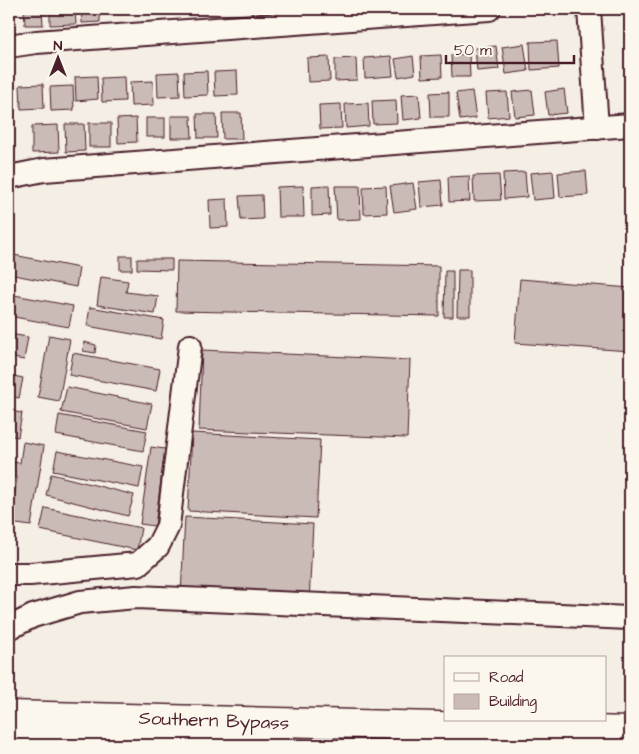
<svg xmlns="http://www.w3.org/2000/svg" width="639" height="754" viewBox="0 0 639 754" font-family="'Architects Daughter',sans-serif">
	<rect width="100%" height="100%" fill="#f4eee4"/>
	<filter id="ink" filterUnits="userSpaceOnUse"><feTurbulence type="fractalNoise" baseFrequency=".02" numOctaves="2"/><feDisplacementMap in="SourceGraphic" scale="10" xChannelSelector="R" yChannelSelector="G"/><feConvolveMatrix kernelMatrix="1 2 1 2 8 2 1 2 1" color-interpolation-filters="sRGB"/></filter>
	<g filter="url(#ink)">
		<g fill="#cabbb6" stroke="#4a1f2b">
			<polygon points="24,9 42,9 43,25 25,25"/>
			<polygon points="50,9 75,9 76,24 50,25"/>
			<polygon points="81,9 100,9 100,22 82,23"/>
			<polygon points="108,9 131,9 131,13 108,14"/>
			<polygon points="161,9 183,9 183,12 161,13"/>
			<polygon points="192,9 217,9 217,12 192,13"/>
			<polygon points="557,41 559,68 531,70 530,42"/>
			<polygon points="524,44 528,71 506,74 502,47"/>
			<polygon points="496,46 499,69 477,71 475,48"/>
			<polygon points="469,54 470,77 452,77 451,55"/>
			<polygon points="441,55 442,77 422,78 421,56"/>
			<polygon points="391,56 393,76 365,78 364,58"/>
			<polygon points="413,56 415,74 398,77 395,59"/>
			<polygon points="329,57 330,81 308,82 307,58"/>
			<polygon points="356,58 357,80 335,81 335,59"/>
			<polygon points="207,71 208,95 185,96 184,72"/>
			<polygon points="237,71 238,95 215,96 214,72"/>
			<polygon points="179,72 180,96 158,97 157,73"/>
			<polygon points="97,76 98,99 76,101 75,77"/>
			<polygon points="124,77 125,101 102,102 101,78"/>
			<polygon points="153,81 154,105 131,106 130,82"/>
			<polygon points="43,84 44,108 21,109 20,85"/>
			<polygon points="73,86 74,110 51,111 50,87"/>
			<polygon points="564,89 567,113 548,115 545,92"/>
			<polygon points="532,90 535,115 515,117 512,92"/>
			<polygon points="472,91 476,118 460,120 456,93"/>
			<polygon points="449,92 449,117 431,117 430,93"/>
			<polygon points="507,92 509,116 488,118 486,93"/>
			<polygon points="419,94 421,118 403,120 401,95"/>
			<polygon points="396,100 397,123 373,124 372,101"/>
			<polygon points="368,103 369,126 346,128 345,104"/>
			<polygon points="341,104 342,128 320,129 319,105"/>
			<polygon points="222,113 241,113 242,139 223,139"/>
			<polygon points="197,114 216,114 217,138 198,138"/>
			<polygon points="171,116 191,116 192,138 171,138"/>
			<polygon points="136,118 137,142 118,143 117,119"/>
			<rect x="146" y="118" width="19" height="19"/>
			<rect x="89" y="123" width="22" height="24"/>
			<polygon points="65,124 84,124 85,151 66,152"/>
			<polygon points="58,125 59,152 32,153 32,126"/>
			<polygon points="553,171 555,198 533,200 530,173"/>
			<polygon points="586,171 588,195 560,197 558,173"/>
			<polygon points="525,172 527,197 504,199 503,173"/>
			<polygon points="499,175 501,200 474,201 473,176"/>
			<polygon points="469,176 470,201 449,202 448,177"/>
			<polygon points="441,180 443,205 421,207 419,182"/>
			<polygon points="413,183 417,209 394,212 390,186"/>
			<polygon points="329,185 330,215 312,216 312,186"/>
			<polygon points="303,186 304,217 278,217 277,187"/>
			<polygon points="335,186 360,186 361,219 337,220"/>
			<polygon points="386,186 387,213 364,214 363,187"/>
			<polygon points="262,195 263,219 241,220 239,196"/>
			<polygon points="227,199 228,227 210,228 209,200"/>
			<polygon points="9,254 79,268 76,287 9,274"/>
			<rect x="120" y="256" width="12" height="14"/>
			<polygon points="137,259 172,259 172,270 137,269"/>
			<polygon points="177,261 439,266 439,316 176,311"/>
			<polygon points="458,270 470,270 470,316 457,316"/>
			<polygon points="445,271 453,271 453,317 444,317"/>
			<polygon points="101,277 128,281 126,292 158,296 155,314 97,305"/>
			<polygon points="520,279 630,288 630,351 515,343"/>
			<polygon points="9,294 73,306 69,327 9,316"/>
			<polygon points="90,307 164,320 161,339 87,326"/>
			<polygon points="9,334 28,337 24,360 9,357"/>
			<polygon points="49,335 70,339 59,401 38,397"/>
			<polygon points="84,342 96,345 95,353 83,351"/>
			<polygon points="202,350 410,360 407,438 199,430"/>
			<polygon points="73,353 160,369 156,391 69,375"/>
			<polygon points="9,375 23,378 19,398 9,396"/>
			<polygon points="67,387 152,404 147,428 61,412"/>
			<polygon points="9,411 22,413 18,437 9,435"/>
			<polygon points="59,415 147,431 143,451 56,435"/>
			<polygon points="192,433 320,440 316,518 188,511"/>
			<polygon points="23,442 44,446 31,526 10,523 17,478 12,478 14,462 20,463"/>
			<polygon points="151,447 165,449 155,526 140,524"/>
			<polygon points="57,451 143,467 139,488 53,471"/>
			<polygon points="51,474 134,495 128,516 46,495"/>
			<polygon points="45,508 141,528 137,550 40,530"/>
			<polygon points="185,517 313,524 309,602 181,595"/>
		</g>
		<g fill="none" stroke-linecap="round" stroke-linejoin="round">
			<g stroke="#4a1f2b" stroke-width="26">
				<g id="minor">
					<polyline points="589,9 597,128"/>
					<polyline points="9,46 36,42 489,9"/>
					<polyline points="9,177 44,170 630,125"/>
					<polyline points="9,574 30,574 138,564 158,546 168,526 190,346"/>
					<polyline points="9,628 33,616 80,602 136,597 630,618"/>
				</g>
			</g>
			<g stroke="#4a1f2b" stroke-width="31">
				<g id="highway">
					<polyline points="9,715 630,731"/>
					<polyline points="16,734 209,744 282,745"/>
				</g>
			</g>
			<use href="#minor" stroke="#fbf7ec" stroke-width="22"/>
			<use href="#highway" stroke="#fbf7ec" stroke-width="28"/>
		</g>
	</g>
	<g text-anchor="middle" dominant-baseline="central" stroke-width="4.5" stroke-linejoin="round" paint-order="stroke">
		<g font-size="19" fill="#4a1f2b" stroke="#fbf7ec">
			<text transform="translate(214 721) rotate(2)">Southern Bypass</text>
		</g>
	</g>
	<rect width="639" height="754" fill="none" stroke="#fbf7ec" stroke-width="30"/>
	<rect x="15" y="15" width="609" height="724" fill="none" stroke="#4a1f2b" stroke-width="2" filter="url(#ink)"/>
	<rect x="444" y="656" width="162" height="65" fill="#fbf7ec" stroke="#b4a19f"/>
	<rect x="454" y="673" width="25" height="8" fill="#fbf7ec" stroke="#b4a19f"/>
	<text x="489" y="682" font-size="15" fill="#4a1f2b">Road</text>
	<rect x="454" y="694" width="25" height="15" fill="#cabbb6" stroke="#b4a19f"/>
	<text x="489" y="706" font-size="15" fill="#4a1f2b">Building</text>
	<g transform="translate(58 58)" stroke="#fbf7ec" stroke-width="4" paint-order="stroke">
	<path d="M0-4L9 19L0 12L-9 19Z" fill="#4a1f2b"/>
	<text y="-8" font-size="14" font-weight="bold" text-anchor="middle" fill="#4a1f2b">N</text>
	</g>
	<path d="M446 55v8h128v-8" fill="none" stroke="#4a1f2b" stroke-width="2.5"/>
	<text x="454" y="55" font-size="15" fill="#4a1f2b" stroke="#fbf7ec" stroke-width="4" paint-order="stroke">50 m</text>
</svg>
